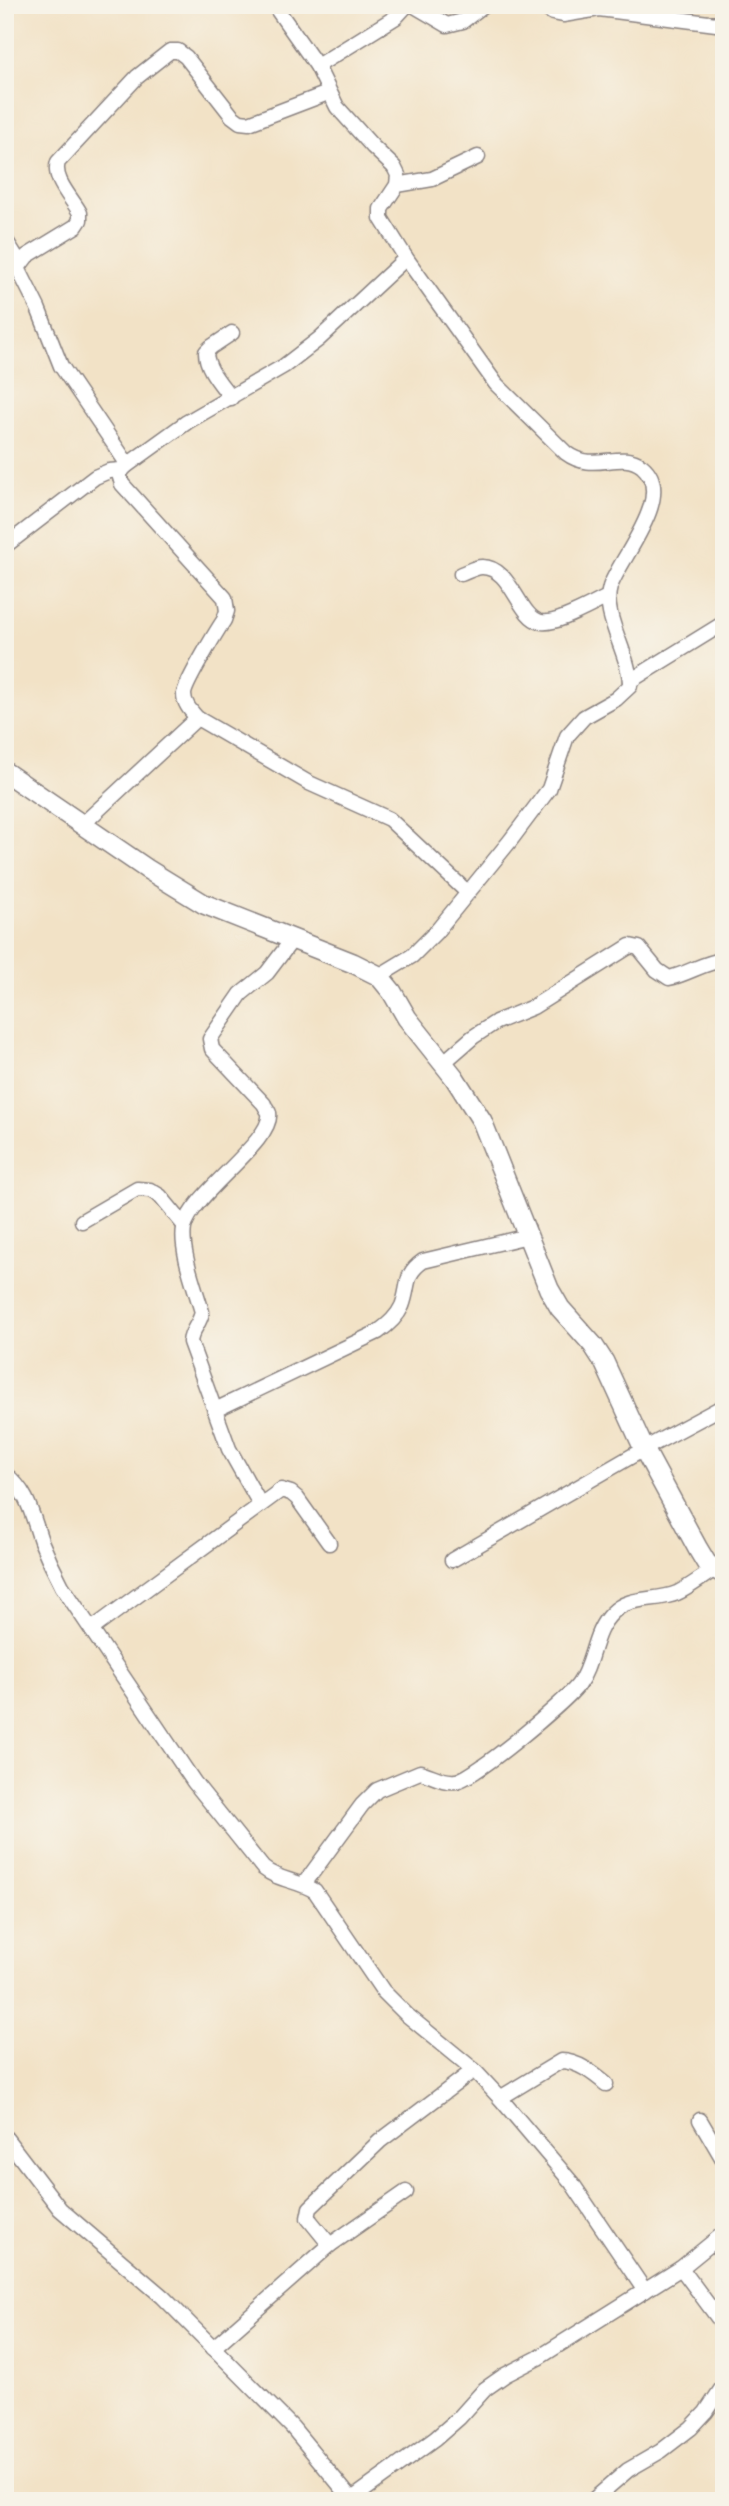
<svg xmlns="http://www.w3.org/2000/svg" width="729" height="2506" viewBox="0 0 729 2506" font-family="'Indie Flower',sans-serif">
	<rect width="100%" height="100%" fill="#f7f3e8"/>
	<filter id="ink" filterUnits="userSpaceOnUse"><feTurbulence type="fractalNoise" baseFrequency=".0143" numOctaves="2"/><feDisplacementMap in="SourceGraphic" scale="14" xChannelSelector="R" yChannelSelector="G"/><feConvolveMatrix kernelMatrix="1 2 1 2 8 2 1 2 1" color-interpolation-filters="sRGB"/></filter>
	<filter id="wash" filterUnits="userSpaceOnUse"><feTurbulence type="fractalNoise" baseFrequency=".00686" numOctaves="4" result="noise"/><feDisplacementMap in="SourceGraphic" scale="28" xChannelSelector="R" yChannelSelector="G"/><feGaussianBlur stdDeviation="1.57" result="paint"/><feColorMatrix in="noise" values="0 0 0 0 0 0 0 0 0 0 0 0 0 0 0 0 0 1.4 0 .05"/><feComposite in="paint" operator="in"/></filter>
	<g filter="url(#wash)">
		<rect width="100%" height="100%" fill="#f2e2c6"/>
	</g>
	<g filter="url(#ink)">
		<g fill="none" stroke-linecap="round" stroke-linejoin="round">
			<g stroke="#8a8280" stroke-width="17">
				<g id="street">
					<path d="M274,5L317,66L337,107L373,147L394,167L398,175L397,185L381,209V218L406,258L496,384L566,453C594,474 620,449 642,466C677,495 620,557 610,587C601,615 631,656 630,686L616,699L584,717L567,736L549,789L510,841L436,932L412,956L379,976"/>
					<polyline points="413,5 447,25 463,21 484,5"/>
					<polyline points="540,5 553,13 563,15 599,9 724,25"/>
					<polyline points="317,66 396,17 407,5"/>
					<path d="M328,93L249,123L240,122L232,116L186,57L178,51H170L137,77L58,162C52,179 72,198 80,213V220L76,226L27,256L18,268L38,308L61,366L124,459L126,466L119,474L122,484L225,598L227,611L224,620C216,632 185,684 184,694C184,704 191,711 197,718L309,783L389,819L467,892"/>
					<polyline points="397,185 432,179 478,157"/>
					<polyline points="5,239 20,263"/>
					<path d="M231,398C222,385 206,369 206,352L211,347L232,333"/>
					<polyline points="126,466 187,422 284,366 319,339 406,258"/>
					<polyline points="5,546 95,477 109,471 121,470"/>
					<path d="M461,574C467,572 475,567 482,567C512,567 518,617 541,622C557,625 592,604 608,597"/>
					<polyline points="630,681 724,623"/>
					<polyline points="83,824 197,718"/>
					<path d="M443,1063L473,1037L496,1022L533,1007L630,946L639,948L657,970L669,978C688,974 704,962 724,960"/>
					<polyline points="82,1221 137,1189 150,1190 160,1196 184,1225"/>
					<path d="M215,1410L378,1332C388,1325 397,1317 402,1306C410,1286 403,1275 423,1261L528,1236"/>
					<path d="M5,1474C28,1491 32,1515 41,1541C47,1556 54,1571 62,1586L194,1782L263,1868C279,1881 298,1880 315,1891L383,1991L407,2015L474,2070L500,2098L561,2061C578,2061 594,2074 606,2084"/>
					<path d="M260,1504L229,1449L190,1342C191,1330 200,1324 202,1312C196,1290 180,1250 184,1228C191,1194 274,1141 269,1113C269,1112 264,1105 264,1104L212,1049L210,1039L241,994L267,973L292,940"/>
					<polyline points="452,1560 644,1449 724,1406"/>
					<polyline points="92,1629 281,1490 291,1493 297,1498 329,1543"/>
					<path d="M304,1884L362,1805L377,1790L420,1772C432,1775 443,1783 456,1781C474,1779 565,1702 578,1685C594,1663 592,1632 612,1613C629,1595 656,1602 677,1593C690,1587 702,1577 714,1570"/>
					<polyline points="500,2098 572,2183 645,2291"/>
					<polyline points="700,2120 724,2161"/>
					<polyline points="5,2137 60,2209 163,2297 292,2427 353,2501"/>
					<polyline points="330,2245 308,2218 310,2208 380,2141 474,2070"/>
					<polyline points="681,2268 724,2326"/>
					<polyline points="213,2348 330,2245 406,2192"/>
					<polyline points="352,2499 435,2439 459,2418 485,2389 505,2375 538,2358 681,2268 724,2233"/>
					<polyline points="592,2501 628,2470 661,2451 691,2428 706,2412 724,2385"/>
				</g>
			</g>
			<g stroke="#8a8280" stroke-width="22">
				<polyline id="secondary" points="5,772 147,869 204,904 353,963 379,976 392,992 407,1018 454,1077 482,1121 549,1289 560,1308 593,1345 604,1362 644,1449 698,1549 707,1564 724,1574"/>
			</g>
			<use href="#street" stroke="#fff" stroke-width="14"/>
			<use href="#secondary" stroke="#fff" stroke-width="19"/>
		</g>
	</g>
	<rect width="729" height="2506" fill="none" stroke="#f7f3e8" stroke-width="28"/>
</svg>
